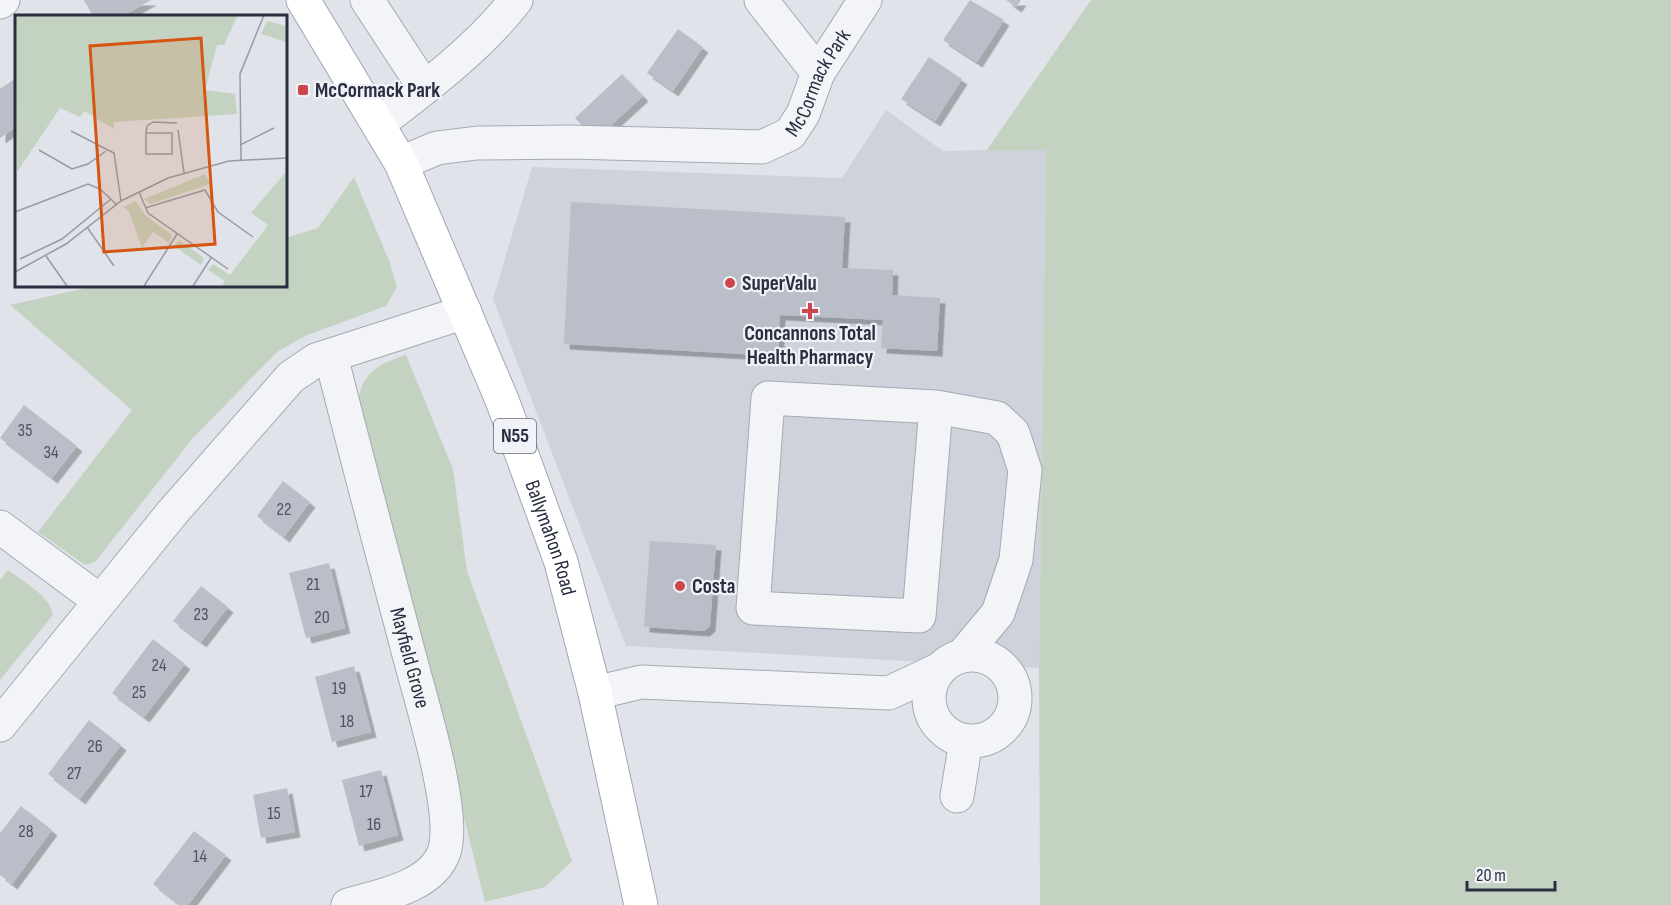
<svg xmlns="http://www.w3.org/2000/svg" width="1671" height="905" viewBox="0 0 1671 905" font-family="'Sofia Sans Condensed',sans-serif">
	<defs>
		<filter id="shadow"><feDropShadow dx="5.5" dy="5.5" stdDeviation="0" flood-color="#0004"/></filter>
	</defs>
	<rect width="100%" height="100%" fill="#e0e3e9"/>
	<polygon fill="#ced2db" points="886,110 943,151 1046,149 1039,668 626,646 493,299 532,167 842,178"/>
	<g fill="#c4d3c1">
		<polygon points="1091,0 1671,0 1671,905 1040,905 1039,668 1046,150 986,151"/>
		<polygon points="354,177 390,263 397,287 386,306 305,336 277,352 193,438 95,562 85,565 38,532 132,410 10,305 99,285 285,285 285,238 318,228"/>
		<path d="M406,355L453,469L467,571L572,861L545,887L485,902L359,397C364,370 382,363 406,355Z"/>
		<path d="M8,570C23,582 49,594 53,615L0,680V580Z"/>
	</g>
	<g fill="#babec9" filter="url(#shadow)">
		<polygon points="84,0 151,0 123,16 93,16"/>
		<polygon points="970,0 1004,20 977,62 943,40"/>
		<polygon points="1006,0 1021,0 1016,7"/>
		<polygon points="678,29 703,47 673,91 647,73"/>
		<polygon points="929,57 962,79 935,121 901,99"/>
		<polygon points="622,74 643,96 595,140 575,118"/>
		<polygon points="16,78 16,127 0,138 0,89"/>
		<polygon points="571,202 845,217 842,268 893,270 892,295 940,298 937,351 881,348 883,320 780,315 778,356 564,344"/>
		<polygon points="24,405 77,446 52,478 0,438"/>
		<polygon points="283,481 310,502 284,537 257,516"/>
		<polygon points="650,541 716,545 710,626 704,631 644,627"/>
		<polygon points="329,563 345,628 306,638 289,573"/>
		<polygon points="201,586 228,607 201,642 173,621"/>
		<polygon points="153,639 185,664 144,717 112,693"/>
		<polygon points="354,666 371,732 332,742 315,677"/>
		<polygon points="89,720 121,745 80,799 48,774"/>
		<polygon points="381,770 398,835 359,846 342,780"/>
		<polygon points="287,788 295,832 261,838 253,795"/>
		<polygon points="21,806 52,830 12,884 0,875 0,833"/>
		<polygon points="194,831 226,855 188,905 180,905 153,884"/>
	</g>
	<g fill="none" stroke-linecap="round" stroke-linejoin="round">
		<g stroke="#a5a9b3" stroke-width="35">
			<g id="minor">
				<polyline points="367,0 424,87"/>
				<polyline points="761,0 818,73"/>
				<polyline points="0,2 3,0"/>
				<path d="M378,124C424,89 481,46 516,0"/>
				<path id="s1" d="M401,163L437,148L477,143L570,142L762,147L790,134L803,114L818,73L865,0"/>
				<path id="s2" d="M331,356C355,452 381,548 406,643C417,688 458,813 444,852C432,887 379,896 348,905"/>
				<polyline points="936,407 919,616 753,608 768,398 936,407 997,418 1013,433 1025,470 1016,560 998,613 963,655"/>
				<polyline points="0,527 100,601"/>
				<circle cx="972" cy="698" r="43"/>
				<polyline points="595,693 641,682 889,693 940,669"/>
				<polyline points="0,725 172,513 291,377 316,360 465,312"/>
				<polyline points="957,796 966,741"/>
			</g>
		</g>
		<g stroke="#9fa6b5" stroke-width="35">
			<g id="major">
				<path id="s3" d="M303,0L401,163L502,400L561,562L595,693L641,905"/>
			</g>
		</g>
		<use href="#minor" stroke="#f3f4f7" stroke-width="33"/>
		<use href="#major" stroke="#fff" stroke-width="33"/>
	</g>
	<g fill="#ce454c" stroke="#f0f2f7" stroke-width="2">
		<rect x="297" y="84" width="12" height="12" rx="3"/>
		<circle cx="730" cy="283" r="6"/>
		<path d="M807 302h6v6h6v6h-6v6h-6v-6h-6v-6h6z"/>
		<circle cx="680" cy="586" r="6"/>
	</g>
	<g text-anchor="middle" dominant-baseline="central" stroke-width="4.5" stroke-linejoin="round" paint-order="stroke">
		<g font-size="18" fill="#4d5363">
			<text x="25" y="430">35</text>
			<text x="51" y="452">34</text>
			<text x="284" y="509">22</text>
			<text x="313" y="584">21</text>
			<text x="201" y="614">23</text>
			<text x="322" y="617">20</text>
			<text x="159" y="665">24</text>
			<text x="339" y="688">19</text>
			<text x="139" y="692">25</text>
			<text x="347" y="721">18</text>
			<text x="95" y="746">26</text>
			<text x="74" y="773">27</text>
			<text x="366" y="791">17</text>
			<text x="274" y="813">15</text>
			<text x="374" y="824">16</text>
			<text x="26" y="831">28</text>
			<text x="200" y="856">14</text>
		</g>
		<rect fill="#f0f2f7" stroke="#656a78" stroke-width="1.5" x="494" y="419" width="42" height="34" rx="4.5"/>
		<g font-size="20" font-weight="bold" fill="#292f41">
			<text x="515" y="436">N55</text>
		</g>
		<g font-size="21" fill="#292f41" stroke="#f0f2f7">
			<text stroke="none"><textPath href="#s1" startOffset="454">McCormack Park</textPath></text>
			<text stroke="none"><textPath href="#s3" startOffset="594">Ballymahon Road</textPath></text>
			<text stroke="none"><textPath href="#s2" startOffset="312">Mayfield Grove</textPath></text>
		</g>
		<g font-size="21" font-weight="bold" fill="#292f41" stroke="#f0f2f7" text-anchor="start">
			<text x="315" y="90">McCormack Park</text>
			<text x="742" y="283">SuperValu</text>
			<text x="810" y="333" text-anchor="middle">Concannons Total<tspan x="810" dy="24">Health Pharmacy</tspan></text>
			<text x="692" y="586">Costa</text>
		</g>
	</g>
	<g transform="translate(15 15)">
		<rect width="272" height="272" fill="#e0e3e9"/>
		<path d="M0,0H223L209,30H202L190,75L220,79L222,99L99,107V114L69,96L65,102L45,93L2,157ZM252,6L271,11V27L246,19ZM271,157V271H207L210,266L193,255L198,249L215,260L253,210L236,198ZM190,159L196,169L135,189L129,184ZM121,186L130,200L157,220L154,228L138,217L127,233L114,196L108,192ZM164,225L189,243L186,250L159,231Z" fill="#c4d3c1"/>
		<path fill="none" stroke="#979ba6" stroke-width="1.5" d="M163,115L169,158M56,116L99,138L106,186M131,118H157V139H131V118L132,111L138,107L162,108M225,130L259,113M24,135L57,154L73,149L91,136M226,145L225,59L249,0M124,177L133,198L213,254M130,193L190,175L203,197L238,222M0,197L73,169L85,174L101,189M72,212L99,251M31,241L52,271M5,244L47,224L96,184M0,257L51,229L106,186L153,163L214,146L272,143M129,271L162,219M178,271L196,243"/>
		<path fill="#d55511" fill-opacity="0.15" stroke="#d55511" stroke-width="3" d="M186,23L200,229L89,237L75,31Z"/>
		<rect width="272" height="272" fill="none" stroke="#292f41" stroke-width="3"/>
	</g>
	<path d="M1467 881v9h88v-9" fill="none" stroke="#292f41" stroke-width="3"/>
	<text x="1476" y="881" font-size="18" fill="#292f41" stroke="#f0f2f7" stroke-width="4.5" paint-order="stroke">20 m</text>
</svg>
